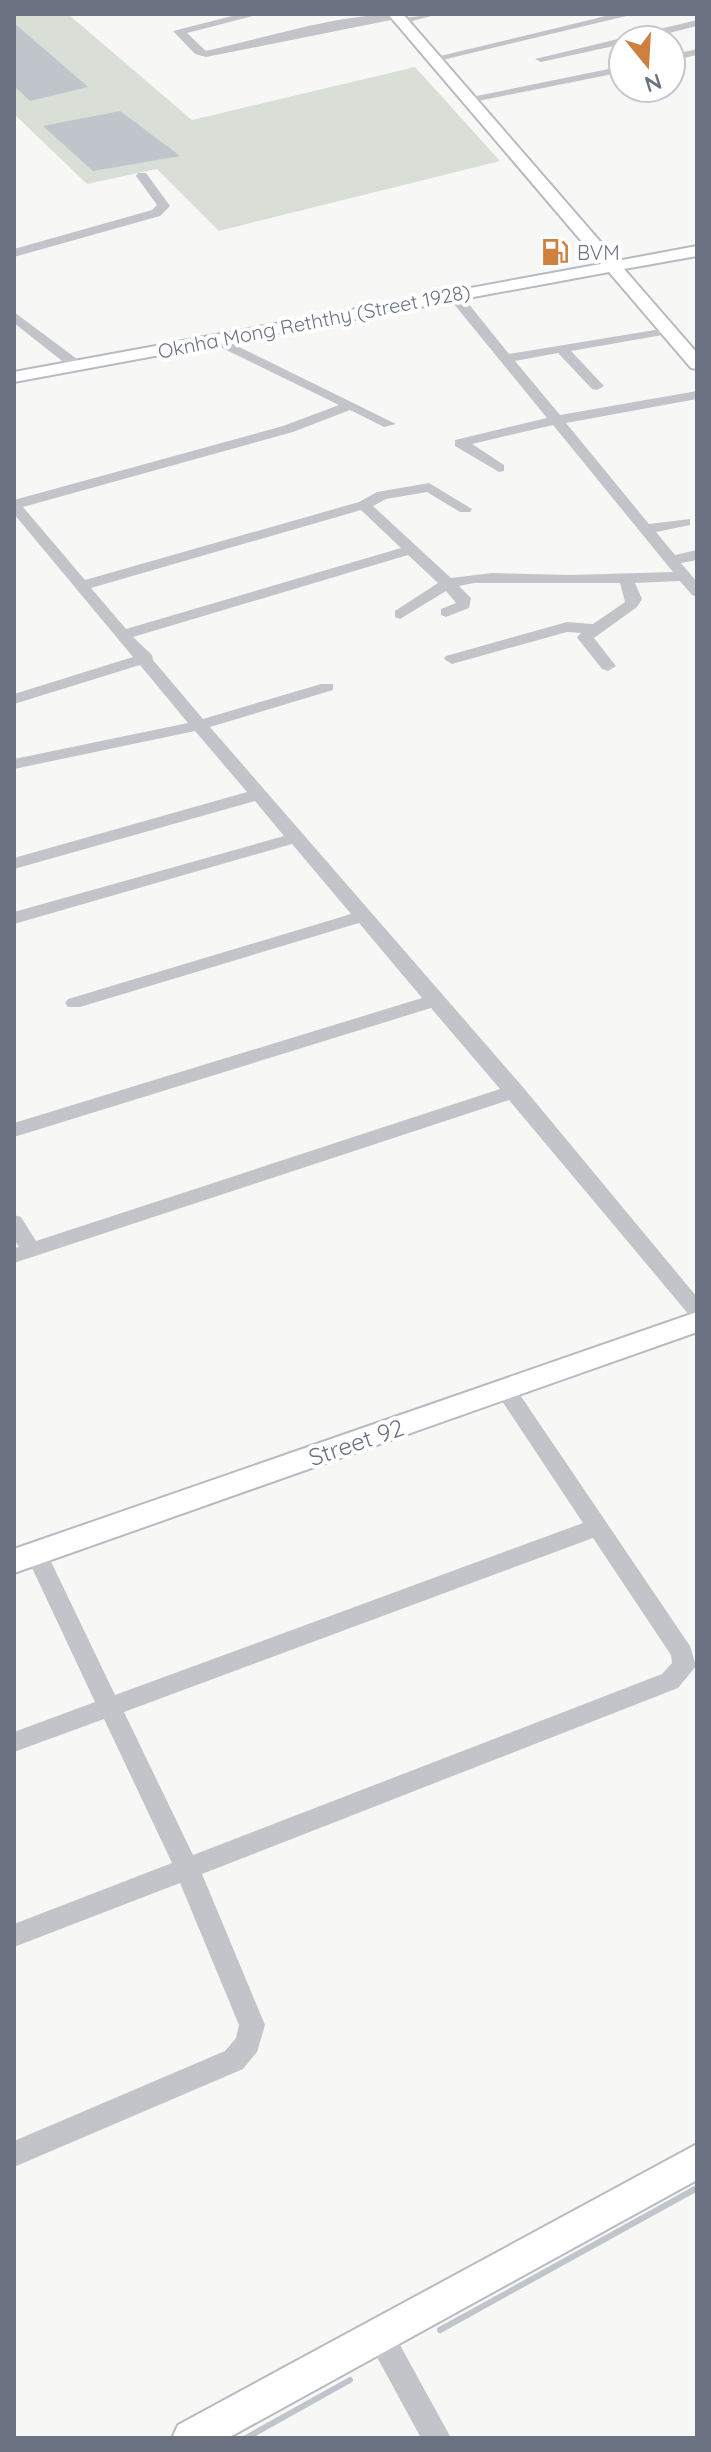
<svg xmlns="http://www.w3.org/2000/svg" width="711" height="2452" viewBox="0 0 711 2452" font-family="Quicksand,sans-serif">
	<rect width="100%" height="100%" fill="#f7f8f6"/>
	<polygon fill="#d9ded7" points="14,14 68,14 192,120 415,67 500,161 219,231 157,169 87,184 14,114"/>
	<g fill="#bfc5cb">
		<polygon points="14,23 88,87 30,101 14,86"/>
		<polygon points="120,111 180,156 93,171 43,126"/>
	</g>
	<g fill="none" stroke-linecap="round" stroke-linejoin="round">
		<g stroke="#bfc5cb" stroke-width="6">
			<polyline points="440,2330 697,2188"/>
			<polyline points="246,2438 350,2380"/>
		</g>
		<g stroke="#b7babf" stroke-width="4">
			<g id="secondary">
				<polygon points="388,14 403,14 617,261 697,246 697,256 624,269 697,353 697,369 691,368 609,272 14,382 14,372 601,264"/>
				<polygon points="697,1312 697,1332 14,1573 14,1549"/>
				<polygon points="697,2144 697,2180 228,2438 172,2438 178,2425"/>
			</g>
		</g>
		<g fill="#c2c4c9" fill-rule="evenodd">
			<path d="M240,14H261L187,33L206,51C269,37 337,14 401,14L402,18L439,14L401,24L396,19L206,57L195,54L173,31Z"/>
			<polygon points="614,14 635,14 434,62 428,59"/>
			<polygon points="697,20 697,26 641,40 623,40 623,44 541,62 535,59"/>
			<polygon points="697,49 697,55 671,61 671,55"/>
			<polygon points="623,66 623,72 468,103 462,99"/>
			<polygon points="138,173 146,173 170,206 160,216 14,257 14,249 152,210 157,205 136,176"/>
			<path d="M454,291L459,292L509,354L673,327L675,330L668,334L571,351L604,386L597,390L592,389L558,353L515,361L560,415L697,391V399L566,423L649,524L690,519V525L656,532L675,555L697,550V560L681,563L697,582V597L692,595L680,581L635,583L642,599L637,607L594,638L616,666L608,671L602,669L579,640L577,637L581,633L567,632L452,664L444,659L446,656L567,622L593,624L625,602L620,583H474L459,586L471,598L469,608L446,617L441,615V609L456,603L446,591L400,619L395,617V611L438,583L408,555L133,637L152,655L153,660L203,719L321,684H333V690L210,727L522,1086L697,1297V1319L690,1316L509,1100L14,1263V1248L19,1247L14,1239V1215L21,1217L36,1241L500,1089L431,1008L14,1137V1123L422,998L359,923L80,1007H68L65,1003L68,999L351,914L292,844L14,924V912L284,836L255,801L14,869V858L247,792L195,731L14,769V759L188,723L140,665L14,704V694L133,657L14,514V500L283,426L339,405L212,343L210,340L217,336L396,424L384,427L350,410L293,432L23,507L85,580L359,502L377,492L429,483L472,509L470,512H460L427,492L386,499L373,506L451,578L492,573L571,575L673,572L553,425L472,444L504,465V471L499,472L455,446V440L547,418L449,298L447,295ZM361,510L401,548L126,629L91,588Z"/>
			<polygon points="14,312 81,362 81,368 71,368 14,323"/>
			<path d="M505,1381L512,1383L690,1646L696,1666L678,1688L202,1874L265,2025L257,2052L243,2069L14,2167V2141L225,2051L236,2038L239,2025L180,1883L14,1947V1924L172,1863L104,1719L14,1752V1732L95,1702L25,1553L28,1547L36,1544L44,1547L115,1695L583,1523L498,1395L494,1389L498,1383ZM593,1538L671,1655L672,1663L662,1674L193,1855L124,1712Z"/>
			<polygon points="379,2321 389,2325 451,2438 421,2438 365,2335 369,2325"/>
		</g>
		<use href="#secondary" fill="#fff" fill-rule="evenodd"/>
	</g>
	<defs>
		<g id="fuel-bare" transform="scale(2.16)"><path d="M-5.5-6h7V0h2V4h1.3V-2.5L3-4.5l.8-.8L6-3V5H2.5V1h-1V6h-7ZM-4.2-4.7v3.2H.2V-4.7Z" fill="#cd8040" stroke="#fff" stroke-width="2.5" paint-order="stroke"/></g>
	</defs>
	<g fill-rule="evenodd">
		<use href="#fuel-bare" x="555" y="252"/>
	</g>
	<g text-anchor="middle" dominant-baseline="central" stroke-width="8" stroke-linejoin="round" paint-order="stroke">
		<g font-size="20" fill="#6b7383" stroke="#fff" text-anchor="start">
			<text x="577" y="252">BVM</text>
		</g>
		<g font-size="20" fill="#6b7383" stroke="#fff">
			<text transform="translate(314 321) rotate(-11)">Oknha Mong Reththy (Street 1928)</text>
		</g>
		<g font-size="24" fill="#6b7383" stroke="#fff">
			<text transform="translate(356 1442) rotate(-19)">Street 92</text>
		</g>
	</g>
	<rect width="711" height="2452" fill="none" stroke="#6b7383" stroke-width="32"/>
	<g transform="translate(647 64) rotate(162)"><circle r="38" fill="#ffffff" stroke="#c4c7cd" stroke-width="2"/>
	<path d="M0-6L14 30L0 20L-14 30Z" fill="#cd8040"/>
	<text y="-12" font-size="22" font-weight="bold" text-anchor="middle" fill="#6b7383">N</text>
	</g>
</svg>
